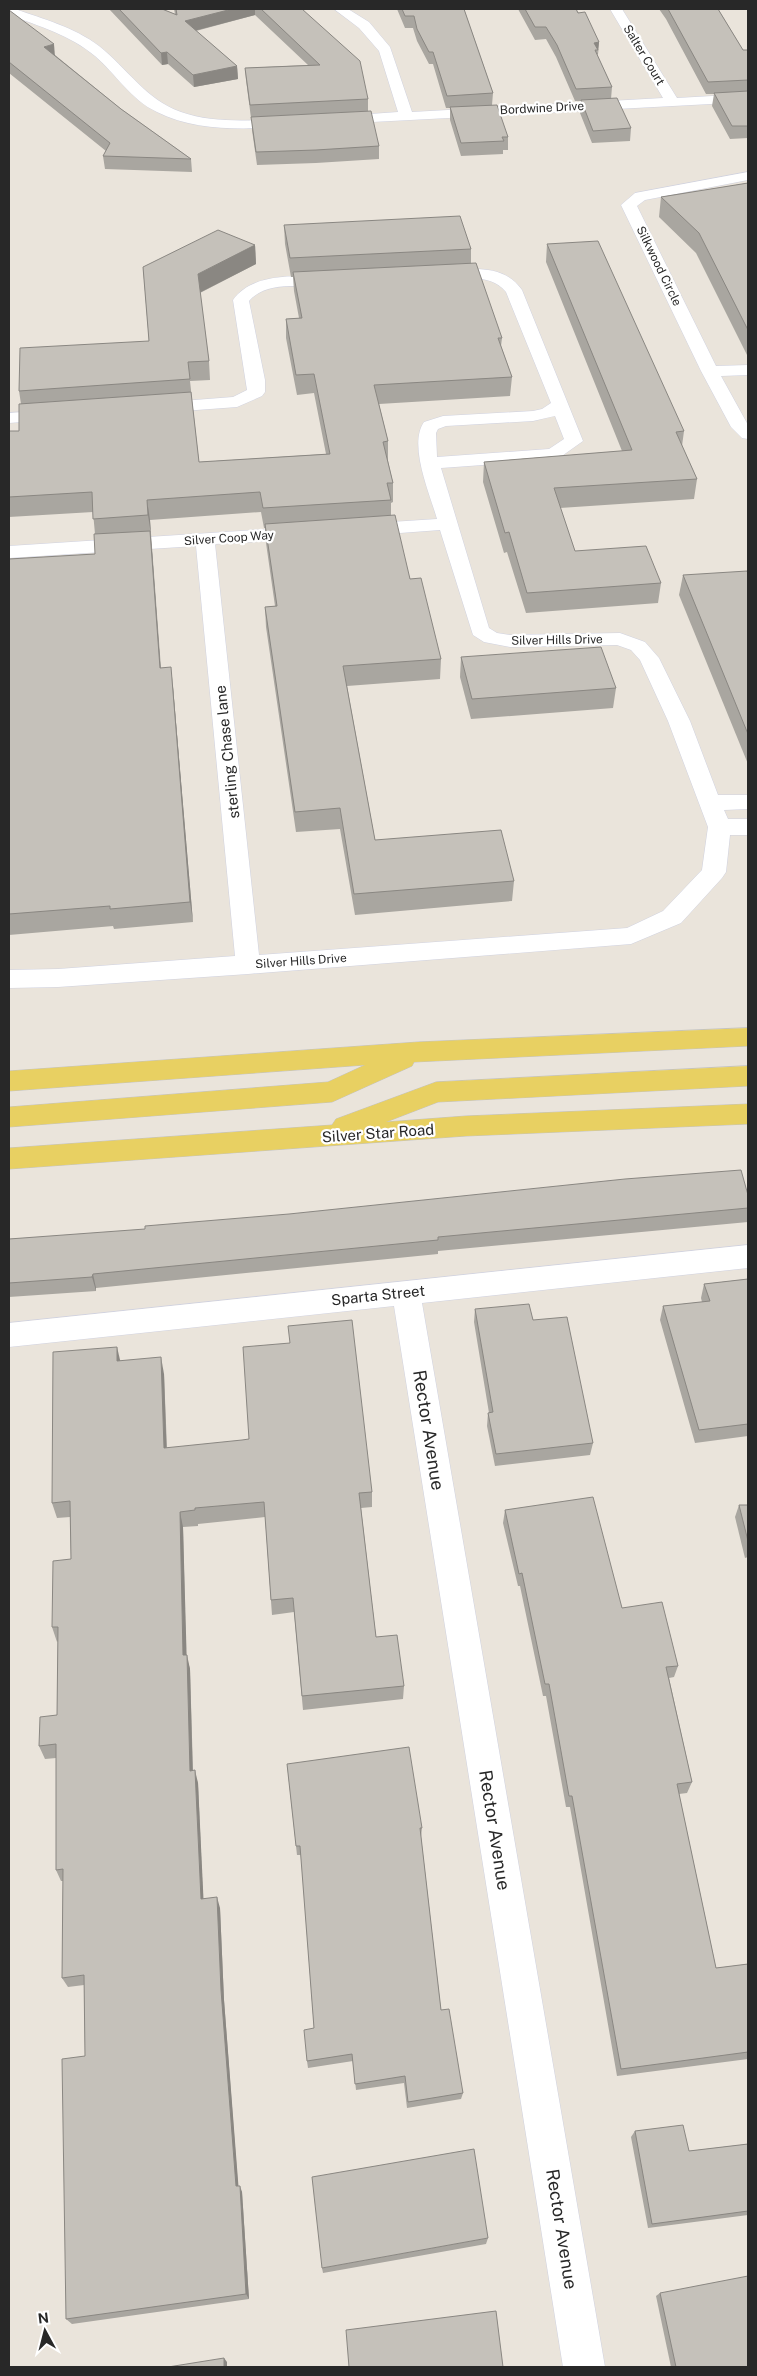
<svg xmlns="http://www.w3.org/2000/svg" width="757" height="2376" viewBox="0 0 757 2376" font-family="'Public Sans',sans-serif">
	<rect width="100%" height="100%" fill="#eae4db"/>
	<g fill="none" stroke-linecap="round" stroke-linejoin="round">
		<g stroke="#d0d2e0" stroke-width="1">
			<g id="minor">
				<path d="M9,9H15C43,19 74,27 99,46C127,68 146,100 181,112C215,124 253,120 288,119L295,123L288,127C244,129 197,132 157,112C131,100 116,74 95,56C70,35 39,26 9,15Z"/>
				<polygon points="334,9 348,9 369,22 390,47 412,112 663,98 610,9 622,9 677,98 748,94 748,102 334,124 329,123 327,120 329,117 398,112 379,51 359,28"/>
				<polygon points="748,172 748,180 645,200 637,206 716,366 748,365 748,375 721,376 748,425 748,439 742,438 731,427 701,371 621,205 635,193"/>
				<path d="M473,269C493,269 510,273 522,290L583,441L559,458L553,460L441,468L489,628L497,633L510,635L620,633L645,642L659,658L690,721L718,795H748V809L724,810L728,819H748V835H730L726,872L722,878L681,923L631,944L248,974L58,987L9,988V970L58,969L235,956L196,546L9,558V546L302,527L309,529L312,533L309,537L302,539L215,544L259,955L627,928L663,911L702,870L708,827L668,721L640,660L631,650L617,645L510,647L484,642L473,635L440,530L360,536L353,534L350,530L353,526L360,524L437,519C430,494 408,445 424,422L443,416L533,411L542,409L551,403L506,292C490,273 466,279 444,281L438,279L436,276L438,273ZM555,416L564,439L549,449L437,457L436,433L438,429L446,426L533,421Z"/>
				<path d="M331,276L337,278L339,281L337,284C310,291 270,277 249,301L265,380V392L262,396L237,407L156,413L150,412L147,408L150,404L156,403L233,397L247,390L233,300C253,271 300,277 331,276Z"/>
				<polygon points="55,410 61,411 64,415 61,419 9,423 9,413"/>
				<polygon points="748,1245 748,1268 422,1303 605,2367 563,2367 394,1306 9,1347 9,1323"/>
			</g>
		</g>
		<g stroke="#c3c3c3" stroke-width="1">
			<g id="major">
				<polygon points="748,1028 748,1046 414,1062 412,1066 332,1102 9,1127 9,1107 328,1082 365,1065 9,1091 9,1071 418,1042"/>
				<polygon points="748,1066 748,1086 438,1102 386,1122 466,1116 748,1104 748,1124 466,1136 9,1169 9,1148 332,1125 336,1119 436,1082"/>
			</g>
		</g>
		<use href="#minor" fill="#fff" fill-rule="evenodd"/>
		<use href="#major" fill="#e8d062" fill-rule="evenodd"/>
	</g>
	<g fill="#a9a6a0">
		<polygon points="109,9 162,9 175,14 174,9 302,9 368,99 368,111 379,146 379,159 316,163 257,165 252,130 252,118 251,118 246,80 245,68 308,65 255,15 196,31 237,66 238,79 194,87 168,64 162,65"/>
		<polygon points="397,9 464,9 493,93 492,105 508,137 508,150 503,150 503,154 461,156 450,120 450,108 446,108 433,64 429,64 417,41 413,28 405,28"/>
		<polygon points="518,9 576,9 599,42 597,55 612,87 611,99 631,128 630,141 592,143 580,113 581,101 575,101 556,57 546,39 535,40"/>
		<polygon points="659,9 718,9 743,50 748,50 748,138 730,139 712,106 714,94 706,94 666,19"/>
		<polygon points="9,10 55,55 121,109 191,159 192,172 105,169 103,156 106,151 9,73"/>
		<polygon points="748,183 748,357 696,253 659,217 661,197"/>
		<polygon points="284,225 471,249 471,263 502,338 501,346 512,377 510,396 379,404 388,441 388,461 393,483 393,502 391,503 391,515 410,579 441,659 440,679 347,686 375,840 514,881 512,901 355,915 340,829 296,832 266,627 265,607 275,606 266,543 265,528 264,528 261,512 150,520 161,668 173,687 193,922 114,929 113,926 9,935 9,559 95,554 95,534 93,512 9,517 9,431 19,431 21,404 19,391 149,341 143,267 255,245 256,264 200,293 209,361 210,380 190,381 199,462 326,454 314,393 297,395 286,338 286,319 299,318 294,291 293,277 291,277 285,244"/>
		<polygon points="547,244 684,431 682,446 697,479 694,499 560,508 575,551 661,583 658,603 526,613 507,552 504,553 483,482 484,462 622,451 546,262"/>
		<polygon points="748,574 748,764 679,595 683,575"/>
		<polygon points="461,657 616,688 613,708 471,719 460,677"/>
		<polygon points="748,1195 748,1222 438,1251 438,1254 96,1288 96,1291 9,1297 9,1239"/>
		<polygon points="748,1279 748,1436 695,1443 660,1320 663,1306 702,1302 701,1298 704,1284"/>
		<polygon points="475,1309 533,1320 593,1443 590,1455 495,1466 487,1426 488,1413 489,1413 474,1322"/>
		<polygon points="120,1361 164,1374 167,1448 372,1492 372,1507 361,1508 376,1637 404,1686 403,1699 303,1710 294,1612 272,1615 265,1517 198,1524 198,1526 183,1527 186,1655 190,1669 193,1771 198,1783 203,1899 220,1908 224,2000 238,2186 242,2192 249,2299 72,2324 66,2319 85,2056 84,1985 68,1987 62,1978 63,1881 61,1881 56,1870 56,1758 45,1759 39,1746 57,1715 58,1641 57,1642 52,1627 71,1559 70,1517 57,1518 52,1503"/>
		<polygon points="739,1505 748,1505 748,1557 745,1558 735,1517"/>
		<polygon points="505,1510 622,1608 678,1666 674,1677 669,1678 692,1782 687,1793 679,1794 716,1968 748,1964 748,2059 617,2076 570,1807 566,1807 546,1696 543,1696 520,1586 518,1586 503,1523"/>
		<polygon points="287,1764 422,1828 421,1837 441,2010 463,2093 461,2099 407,2108 404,2083 356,2090 353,2061 308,2068 307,2061 314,2028 301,1855 297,1855"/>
		<polygon points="635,2131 689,2151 748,2144 748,2215 648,2228 631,2137"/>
		<polygon points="488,2238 486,2244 323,2273 322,2268"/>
		<polygon points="660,2293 748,2367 671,2367 656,2296"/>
	</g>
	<g fill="#8a8782">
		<polygon points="232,9 255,9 255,15 186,33 185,21"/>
		<polygon points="599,42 598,54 597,55 598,50 594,43"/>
		<polygon points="54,44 55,57 44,47"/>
		<polygon points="167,52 168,64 162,65 161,53"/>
		<polygon points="237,66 238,79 194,87 193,75"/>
		<polygon points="255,245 256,264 199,293 198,274"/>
		<polygon points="147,500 150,520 151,535 148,515"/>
		<polygon points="150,531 152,551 162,688 160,668"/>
		<polygon points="171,667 173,687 193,922 190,902"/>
		<polygon points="93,1274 96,1288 96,1291 92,1277"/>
		<polygon points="117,1347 121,1364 117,1361"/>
		<polygon points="161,1357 164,1374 167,1464 164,1448"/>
		<polygon points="180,1512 183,1527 187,1669 183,1655"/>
		<polygon points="187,1655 190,1669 193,1784 190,1771"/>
		<polygon points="195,1770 198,1783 204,1910 201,1899"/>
		<polygon points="217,1897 220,1908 224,2000 239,2193 236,2186 221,1990"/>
		<polygon points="240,2186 242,2192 249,2299 246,2294"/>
		<polygon points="224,2358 227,2362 227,2367 224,2367"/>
	</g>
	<g fill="#c5c1ba" stroke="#8a8782">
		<polygon points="119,9 162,9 177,15 176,9 232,9 185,21 237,66 193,75 167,52 161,53"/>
		<polygon points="261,9 302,9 360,61 368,99 250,105 245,68 320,65"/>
		<polygon points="402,9 464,9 493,93 447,96 433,52 429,52 417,29 414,16 405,16"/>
		<polygon points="525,9 576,9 578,13 585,12 599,42 594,43 598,50 595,50 612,87 576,89 557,45 546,27 535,27"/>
		<polygon points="668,9 718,9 743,50 748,50 748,80 708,82"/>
		<polygon points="9,10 54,44 44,47 121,109 191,159 103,156 110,143 9,62"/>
		<polygon points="748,91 748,126 732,126 714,93"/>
		<polygon points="617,98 631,128 593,131 581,100"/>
		<polygon points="497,105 508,137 502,137 504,141 461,143 450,107"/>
		<polygon points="371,111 379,146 316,150 256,152 251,117"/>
		<polygon points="748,183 748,330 699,233 661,197"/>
		<polygon points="460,216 471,249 290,258 284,225"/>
		<polygon points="218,230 255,245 198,274 209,361 188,362 190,379 19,391 20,348 149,341 143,267"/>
		<polygon points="598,241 684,431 676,432 697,479 554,488 575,551 646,546 661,583 527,593 509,532 505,533 484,462 632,450 547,244"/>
		<polygon points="476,263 502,338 498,338 512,377 374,385 388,441 383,442 393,483 387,483 391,500 263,508 260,492 147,500 148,515 93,519 92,492 9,497 9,431 19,431 19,404 191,392 199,462 330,454 314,374 296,375 286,319 302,318 293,272"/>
		<polygon points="395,515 410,579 421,578 441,659 343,666 375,840 501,830 514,881 354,894 340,808 295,812 265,607 277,606 265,524"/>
		<polygon points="150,531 160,668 171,667 190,902 110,909 110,906 9,914 9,559 95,554 94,534"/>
		<polygon points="747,571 748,574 748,734 683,575"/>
		<polygon points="601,647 616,688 472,699 461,657"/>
		<polygon points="741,1170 748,1195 748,1208 438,1237 438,1240 93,1274 92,1277 9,1283 9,1239 145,1229 145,1226 289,1214 625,1179"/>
		<polygon points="748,1279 748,1424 699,1430 663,1306 710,1301 704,1284"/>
		<polygon points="529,1304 533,1320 567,1317 593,1443 496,1454 488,1413 493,1412 475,1309"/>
		<polygon points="352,1320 372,1492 359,1493 376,1637 397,1635 404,1686 302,1696 293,1598 271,1600 264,1502 195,1508 195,1510 180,1512 183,1655 187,1655 190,1771 195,1770 201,1899 217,1897 221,1990 236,2186 240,2186 246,2294 66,2319 62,2059 85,2056 84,1975 62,1978 63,1869 56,1870 56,1744 39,1746 40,1717 57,1715 58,1627 52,1627 53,1561 71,1559 70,1501 52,1503 53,1352 117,1347 117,1361 161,1357 164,1448 242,1440 249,1439 243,1347 290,1343 288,1326"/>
		<polygon points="593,1497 622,1608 662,1602 678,1666 666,1667 692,1782 677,1784 716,1968 748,1964 748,2052 621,2069 572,1796 569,1796 549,1684 545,1684 522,1573 519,1574 505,1510"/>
		<polygon points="739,1505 748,1505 748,1541"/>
		<polygon points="409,1747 422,1828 420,1828 441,2010 449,2009 463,2093 408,2102 405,2076 355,2084 352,2054 307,2061 304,2030 314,2028 300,1846 296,1846 287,1764"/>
		<polygon points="683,2125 689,2151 748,2144 748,2211 652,2224 635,2131"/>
		<polygon points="474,2149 488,2238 322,2268 312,2177"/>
		<polygon points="748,2276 748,2367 676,2367 660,2293"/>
		<polygon points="496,2311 503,2367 349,2367 346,2330"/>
		<polygon points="224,2358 224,2367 168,2367"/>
	</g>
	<g text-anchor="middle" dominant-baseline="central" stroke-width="4.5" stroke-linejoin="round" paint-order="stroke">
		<g font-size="12" fill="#282828" stroke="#fff">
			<text transform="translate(644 55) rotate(59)">Salter Court</text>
			<text transform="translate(542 108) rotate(-3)">Bordwine Drive</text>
			<text transform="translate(659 266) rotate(64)">Silkwood Circle</text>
			<text transform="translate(229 538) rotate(-4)">Silver Coop Way</text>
			<text transform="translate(557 640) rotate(-1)">Silver Hills Drive</text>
			<text transform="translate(301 961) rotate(-4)">Silver Hills Drive</text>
		</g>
		<g font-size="15" fill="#282828" stroke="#fff">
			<text transform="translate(227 752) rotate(-96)">sterling Chase lane</text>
			<text transform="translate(378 1133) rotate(-4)">Silver Star Road</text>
			<text transform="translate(378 1295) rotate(-6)">Sparta Street</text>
		</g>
		<g font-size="18" fill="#282828" stroke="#fff">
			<text transform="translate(429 1430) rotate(81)">Rector Avenue</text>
			<text transform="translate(495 1830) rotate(81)">Rector Avenue</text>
			<text transform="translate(562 2229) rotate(81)">Rector Avenue</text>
		</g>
	</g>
	<rect width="757" height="2376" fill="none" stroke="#282828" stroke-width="20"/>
	<g transform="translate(45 2331) rotate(353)" stroke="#ffffff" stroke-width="4" paint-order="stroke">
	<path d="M0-4L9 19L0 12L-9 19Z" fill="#282828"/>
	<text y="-8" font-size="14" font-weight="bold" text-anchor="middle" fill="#282828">N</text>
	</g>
</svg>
